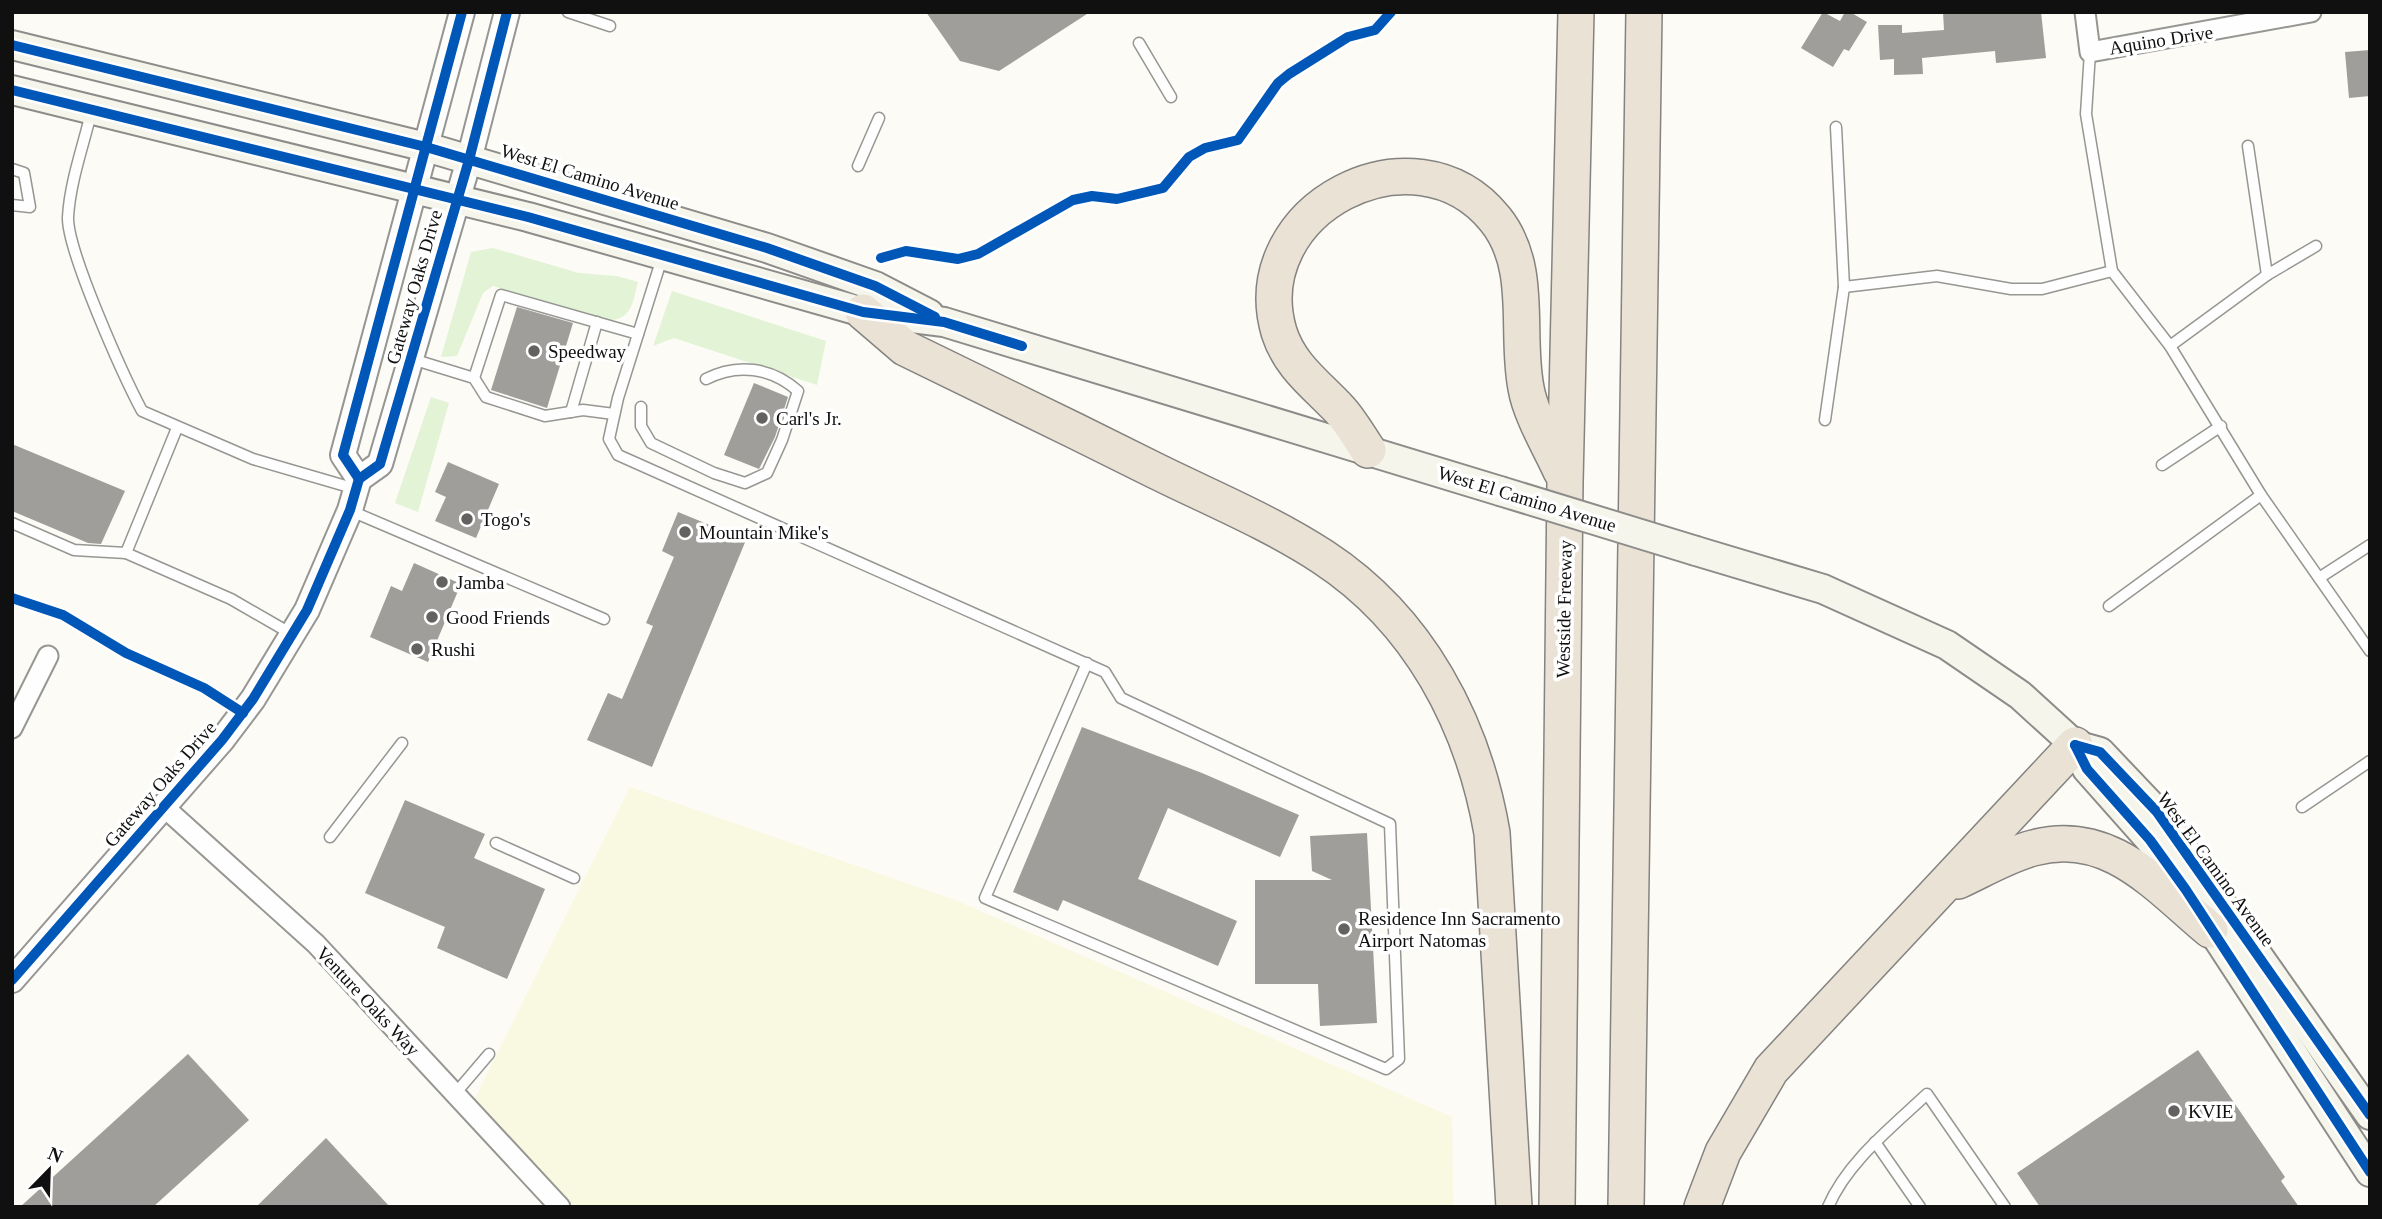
<svg xmlns="http://www.w3.org/2000/svg" width="2382" height="1219" viewBox="0 0 2382 1219" font-family="Georgia,serif">
	<rect width="100%" height="100%" fill="#fcfbf5"/>
	<polygon fill="#f9f8e1" points="630,787 955,900 1452,1117 1453,1207 572,1207 472,1104"/>
	<g fill="#e3f3d5">
		<path d="M493,248L579,273L617,276L638,282C633,301 632,320 609,320L493,286L483,293L457,356L441,357L471,252Z"/>
		<polygon points="672,291 826,341 817,385 674,338 653,346"/>
		<polygon points="431,397 449,403 418,512 395,503"/>
	</g>
	<g fill="#a09e9a">
		<polygon points="926,12 1090,12 999,71 960,61"/>
		<polygon points="1823,12 1840,21 1845,12 1850,12 1867,22 1849,51 1844,49 1833,67 1801,48"/>
		<polygon points="1943,12 2041,12 2046,58 1996,63 1995,51 1922,58 1923,74 1894,75 1894,59 1880,60 1878,25 1902,25 1902,33 1944,30"/>
		<polygon points="2370,50 2370,96 2349,98 2345,52"/>
		<polygon points="517,307 573,323 547,408 491,390"/>
		<polygon points="754,383 788,397 775,437 759,469 724,455"/>
		<polygon points="12,444 125,491 101,544 88,543 12,511"/>
		<polygon points="448,462 499,484 476,538 435,521 446,497 435,492"/>
		<polygon points="678,512 746,540 652,767 587,740 608,693 622,699 653,626 646,623 674,557 662,551"/>
		<polygon points="414,563 461,584 428,662 370,637 391,586 402,591"/>
		<polygon points="1082,727 1202,773 1299,815 1280,857 1168,808 1138,879 1237,921 1218,966 1063,900 1058,911 1013,892"/>
		<polygon points="405,800 485,834 474,858 545,889 507,979 437,948 445,927 365,893"/>
		<polygon points="1367,833 1377,1023 1320,1026 1318,984 1255,984 1255,880 1332,880 1312,871 1310,836"/>
		<polygon points="2198,1050 2285,1177 2281,1181 2299,1207 2040,1207 2017,1173"/>
		<polygon points="188,1054 249,1120 153,1207 20,1207"/>
		<polygon points="326,1138 390,1207 256,1207"/>
	</g>
	<g fill="none" stroke-linecap="round" stroke-linejoin="round">
		<g stroke="#969693" stroke-width="13">
			<g id="service">
				<polyline points="568,12 610,26"/>
				<polyline points="1139,43 1171,97"/>
				<polyline points="2090,52 2086,114 2112,271 2170,346 2261,495 2370,651"/>
				<path d="M91,113C83,147 70,182 68,217C67,251 124,377 142,411L253,459L356,489"/>
				<polyline points="2248,146 2267,275"/>
				<polyline points="858,166 879,118"/>
				<polyline points="12,169 24,173 30,207 12,205"/>
				<polyline points="662,258 618,398 609,439 618,455 1105,672 1121,698 1390,824 1399,1059 1386,1069 985,898 1087,663"/>
				<polyline points="1844,287 1937,276 2011,289 2042,289 2112,271"/>
				<polyline points="2170,346 2267,275 2316,246"/>
				<polyline points="412,359 474,378 486,397 545,416 583,410 614,414"/>
				<polyline points="474,378 501,295 638,334"/>
				<path d="M641,407V426L651,443L714,473L745,483L767,473L782,440L798,391C771,367 737,363 706,379"/>
				<polyline points="571,412 597,322"/>
				<polyline points="1825,420 1844,287 1836,127"/>
				<polyline points="177,428 126,553 231,599 290,633"/>
				<polyline points="2162,465 2221,426"/>
				<polyline points="351,511 604,619"/>
				<polyline points="12,523 74,550 126,553"/>
				<polyline points="2319,578 2370,545"/>
				<polyline points="2109,606 2261,495"/>
				<polyline points="2302,807 2370,761"/>
				<polyline points="330,837 402,743"/>
				<polyline points="496,843 574,878"/>
				<polyline points="454,1095 489,1054"/>
				<polyline points="1875,1142 1920,1207"/>
				<path d="M1828,1207C1847,1162 1892,1127 1927,1094L2005,1207"/>
			</g>
		</g>
		<g stroke="#969693" stroke-width="23">
			<g id="minor">
				<polyline points="2085,12 2090,52 2311,12"/>
				<polyline points="12,728 48,656"/>
				<polyline points="164,807 316,944 560,1207"/>
			</g>
		</g>
		<g stroke="#969693" stroke-width="28">
			<g id="tertiary">
				<polyline points="359,479 343,455 462,12"/>
				<polyline points="12,980 222,740 253,699 307,610 350,510 359,479 380,464 469,160 507,12"/>
			</g>
		</g>
		<g stroke="#8d8c8a" stroke-width="32">
			<g id="secondary">
				<polyline points="12,45 426,147 767,248 875,286 929,314"/>
				<polyline points="12,90 528,217 863,312 944,322 1500,491"/>
				<polyline points="1696,551 1823,589 1947,645 2020,695 2075,745 2087,769 2150,840 2186,890 2370,1172"/>
				<polyline points="2075,745 2100,752 2157,812 2370,1115"/>
			</g>
		</g>
		<g stroke="#848380" stroke-width="38">
			<g id="motorway">
				<path d="M863,312L905,348C990,389 1074,430 1158,472C1213,499 1271,523 1323,557C1419,620 1473,723 1492,833L1514,1207"/>
				<path d="M1368,450C1359,437 1351,422 1340,410C1317,385 1290,367 1279,332C1243,209 1415,120 1495,219C1534,267 1515,332 1526,388C1530,413 1550,447 1561,471"/>
				<path d="M1958,881C1982,870 2007,855 2033,848C2109,827 2157,886 2210,930"/>
				<polyline points="1557,1207 1565,482 1576,12"/>
				<polyline points="1626,1207 1644,12"/>
				<polyline points="1702,1207 1723,1152 1771,1070 2075,745"/>
			</g>
		</g>
		<use href="#service" stroke="#fffefe" stroke-width="10"/>
		<use href="#minor" stroke="#fffefe" stroke-width="19"/>
		<use href="#tertiary" stroke="#fffefe" stroke-width="24"/>
		<use href="#secondary" stroke="#f5f5eb" stroke-width="28"/>
		<use href="#motorway" stroke="#ebe2d6" stroke-width="35"/>
		<g stroke="#8d8c8a" stroke-width="32" stroke-linecap="butt">
			<polyline id="secondary-bridge" points="1500,491 1696,551"/>
		</g>
		<use href="#secondary-bridge" stroke="#f5f5eb" stroke-width="28"/>
		<g stroke="#fff" stroke-width="15">
			<g id="cycleway">
				<polyline points="12,45 426,147 767,248 875,286 935,317"/>
				<polyline points="12,90 528,217 863,312 944,322 1022,346"/>
				<polyline points="881,258 906,251 958,259 978,254 1073,200 1092,196 1117,199 1163,188 1189,157 1205,148 1238,140 1278,83 1289,74 1348,37 1375,30 1391,12"/>
				<polyline points="359,479 343,455 462,12"/>
				<polyline points="12,598 63,615 126,653 204,688 243,713"/>
				<polyline points="2075,745 2087,769 2150,840 2186,890 2370,1172"/>
				<polyline points="2075,745 2100,752 2157,812 2370,1115"/>
				<polyline points="12,980 222,740 253,699 307,610 350,510 359,479 380,464 469,160 507,12"/>
			</g>
		</g>
		<use href="#cycleway" stroke="#0057b8" stroke-width="10"/>
	</g>
	<g fill="#636260" stroke="#fff" stroke-width="2.5">
		<circle cx="534" cy="351" r="7"/>
		<circle cx="762" cy="418" r="7"/>
		<circle cx="467" cy="519" r="7"/>
		<circle cx="685" cy="532" r="7"/>
		<circle cx="442" cy="582" r="7"/>
		<circle cx="432" cy="617" r="7"/>
		<circle cx="417" cy="649" r="7"/>
		<circle cx="1344" cy="929" r="7"/>
		<circle cx="2174" cy="1111" r="7"/>
	</g>
	<g text-anchor="middle" dominant-baseline="central" stroke-width="7" stroke-linejoin="round" paint-order="stroke">
		<g font-size="19" fill="#101010" stroke="#fff">
			<text transform="translate(2161 40) rotate(-9)">Aquino Drive</text>
			<text transform="translate(590 177) rotate(17)">West El Camino Avenue</text>
			<text transform="translate(414 287) rotate(-74)">Gateway Oaks Drive</text>
			<text transform="translate(1527 499) rotate(17)">West El Camino Avenue</text>
			<text transform="translate(1564 609) rotate(-89)">Westside Freeway</text>
			<text transform="translate(160 784) rotate(-49)">Gateway Oaks Drive</text>
			<text transform="translate(2216 869) rotate(54)">West El Camino Avenue</text>
			<text transform="translate(368 1001) rotate(47)">Venture Oaks Way</text>
		</g>
		<g font-size="19" fill="#101010" stroke="#fff" text-anchor="start">
			<text x="548" y="351">Speedway</text>
			<text x="776" y="418">Carl's Jr.</text>
			<text x="481" y="519">Togo's</text>
			<text x="699" y="532">Mountain Mike's</text>
			<text x="456" y="582">Jamba</text>
			<text x="446" y="617">Good Friends</text>
			<text x="431" y="649">Rushi</text>
			<text x="1358" y="918">Residence Inn Sacramento<tspan x="1358" dy="22">Airport Natomas</tspan></text>
			<text x="2188" y="1111">KVIE</text>
		</g>
	</g>
	<rect width="2382" height="1219" fill="none" stroke="#101010" stroke-width="28"/>
	<g transform="translate(49 1170) rotate(23)" stroke="#ffffff" stroke-width="5" paint-order="stroke">
	<path d="M0-5L12 26L0 18L-12 26Z" fill="#101010"/>
	<text y="-10" font-size="19" font-weight="bold" text-anchor="middle" fill="#101010">N</text>
	</g>
</svg>
